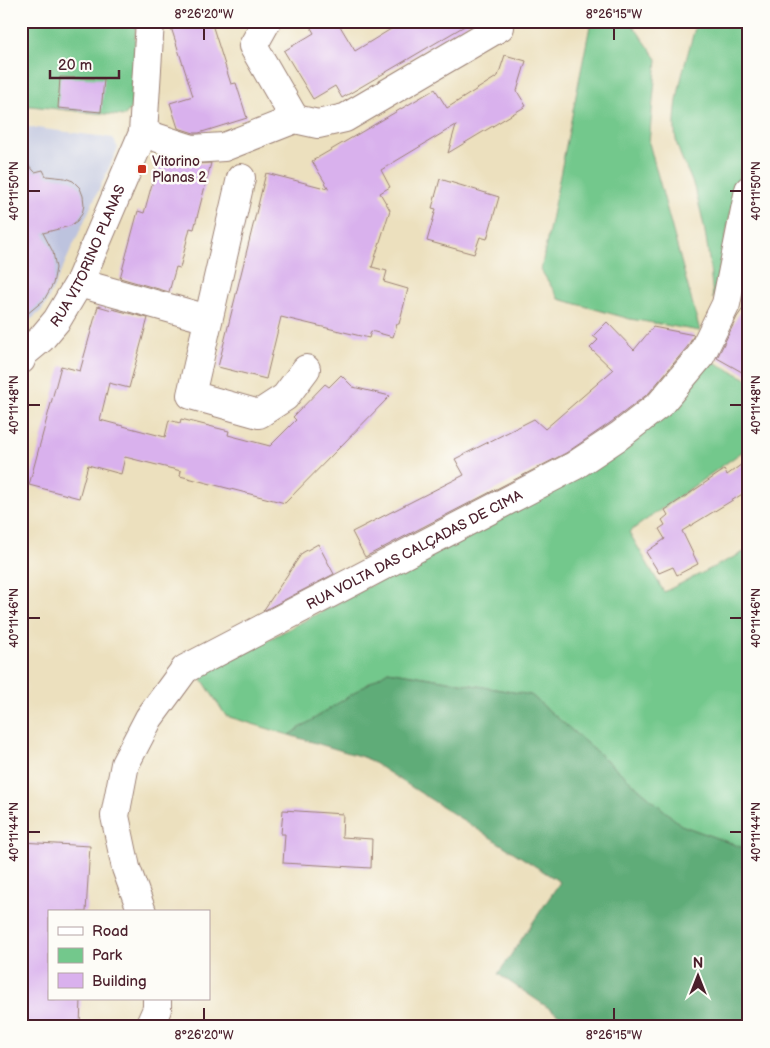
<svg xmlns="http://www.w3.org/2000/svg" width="770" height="1048" viewBox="0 0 770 1048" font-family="'Balsamiq Sans',sans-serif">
	<rect width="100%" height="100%" fill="#fdfcf7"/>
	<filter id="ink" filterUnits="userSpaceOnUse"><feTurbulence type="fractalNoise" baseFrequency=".02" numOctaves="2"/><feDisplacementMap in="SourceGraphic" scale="10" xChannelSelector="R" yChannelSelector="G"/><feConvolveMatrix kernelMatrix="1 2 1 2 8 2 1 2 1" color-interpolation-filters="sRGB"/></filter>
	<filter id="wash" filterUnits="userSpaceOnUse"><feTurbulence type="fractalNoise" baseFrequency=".0096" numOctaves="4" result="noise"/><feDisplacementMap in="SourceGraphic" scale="20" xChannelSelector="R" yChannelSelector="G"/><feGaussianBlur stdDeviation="1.12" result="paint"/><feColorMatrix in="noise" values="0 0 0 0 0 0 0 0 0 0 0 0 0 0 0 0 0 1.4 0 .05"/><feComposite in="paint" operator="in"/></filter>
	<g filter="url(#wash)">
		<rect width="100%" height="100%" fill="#ece0be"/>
		<polygon fill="#bdc3de" points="21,126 113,138 118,148 47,302 41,311 33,318 21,324"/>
		<g fill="#73c88c" stroke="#5e745c">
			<polygon points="21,21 136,21 131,108 124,116 21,105"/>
			<polygon points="591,21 630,21 657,59 649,143 700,331 630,319 559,299 541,270"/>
			<path d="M697,21H749V140L735,191L713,299C710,265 707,233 698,201C696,194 694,186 691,179C684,162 675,148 675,129C674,96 688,53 697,21Z"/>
			<polygon points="712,361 749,380 749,447 629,532 664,592 746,551 749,591 749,850 681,825 531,695 388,671 289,735 226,716 200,676 402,569"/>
		</g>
		<polygon fill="#5eac78" stroke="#546652" points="388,671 531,695 681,825 749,850 749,1027 577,1027 498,974 560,882 366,758 289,735"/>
		<g id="blocks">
			<g fill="#d9b1ed">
				<polygon points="169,21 211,21 231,84 236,83 247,118 199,133 194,133 178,128 170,103 193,96"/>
				<polygon points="307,21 337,21 355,51 404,21 473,21 342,98 335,86 313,99 284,51 314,33"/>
				<polygon points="505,55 526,61 517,91 526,106 448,153 456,125 381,170 390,187 380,193 390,210 372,267 387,271 384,282 408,289 399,324 397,324 393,337 371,331 369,338 281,317 266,379 218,367 266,173 329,189 312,161 435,89 447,108 498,76"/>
				<polygon points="60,77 104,79 101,112 58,108"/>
				<polygon points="160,155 188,164 211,163 194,229 190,228 180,268 176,267 169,292 120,278 138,211 144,213"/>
				<polygon points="21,157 35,172 43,170 46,176 65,178 73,181 80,188 83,196 84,205 82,214 77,221 70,226 43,233 53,252 56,268 53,284 44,300 21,319"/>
				<polygon points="440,179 499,197 487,239 480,237 474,254 427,241 436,209 432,208"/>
				<polygon points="749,300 749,376 717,358 737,317"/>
				<polygon points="98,306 112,310 112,309 148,318 129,388 109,383 100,420 165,437 169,420 180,423 181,419 229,431 228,435 270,446 296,420 293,417 325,384 329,387 341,375 353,387 390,396 285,503 180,476 181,471 125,457 121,474 88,465 79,498 29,485 61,366 80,371"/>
				<polygon points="607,322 634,350 653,327 694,335 688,346 649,393 610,423 566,453 365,557 352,532 464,475 455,459 534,419 545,429 613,370 590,348 598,340 593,336"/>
				<polygon points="749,459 749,490 682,531 698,564 677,575 673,567 659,573 646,552 665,539 659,529 665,525 662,520 668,515 665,510 724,470 727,475"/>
				<polygon points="318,544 334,574 263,611 302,553"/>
				<polygon points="283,810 343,814 342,837 372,839 371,868 283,863 285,834 281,834"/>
				<polygon points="21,842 90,846 86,912 49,912 49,999 81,999 80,1027 21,1027"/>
			</g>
		</g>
	</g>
	<g filter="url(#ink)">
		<use href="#blocks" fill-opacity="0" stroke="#9b8074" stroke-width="1"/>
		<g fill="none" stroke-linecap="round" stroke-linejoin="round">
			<g stroke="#9b8074" stroke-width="30">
				<g id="minor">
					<polyline points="267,21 253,46 295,119"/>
					<polyline points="143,133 192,149 224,147 295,119 318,124 345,118 500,27"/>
					<polyline points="241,178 191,395 259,414 285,397 306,369"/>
					<polyline points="79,283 208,319"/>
					<path id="s1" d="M21,360L23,354L41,339L57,320L79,283L143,133L150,21"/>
					<path id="s2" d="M142,912L126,868L115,816L125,764L149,718L185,669L574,466L619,436L660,404L701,355L726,304L749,190"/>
					<polyline points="149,1027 157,1009 157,999"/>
				</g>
			</g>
			<use href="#minor" stroke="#fff" stroke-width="28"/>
		</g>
	</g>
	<path fill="none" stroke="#4a1f2b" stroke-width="2" d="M204,28V40M614,28V40M28,191H40M730,191H742M28,405H40M730,405H742M28,618H40M730,618H742M28,832H40M730,832H742M204,1008V1020M614,1008V1020"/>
	<rect fill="#c8321e" stroke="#fdfcf7" stroke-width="2" x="137" y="164" width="10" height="10" rx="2.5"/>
	<g text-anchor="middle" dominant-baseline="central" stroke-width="5" stroke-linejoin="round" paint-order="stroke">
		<g font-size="14" fill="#4a1f2b" stroke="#fdfcf7" text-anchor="start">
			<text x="152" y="161">Vitorino<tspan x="152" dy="16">Planas 2</tspan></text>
		</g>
		<g font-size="14" fill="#4a1f2b" stroke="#fdfcf7">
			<text stroke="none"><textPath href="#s1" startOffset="126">RUA VITORINO PLANAS</textPath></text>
			<text stroke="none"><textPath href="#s2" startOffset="524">RUA VOLTA DAS CALÇADAS DE CIMA</textPath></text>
		</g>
	</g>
	<rect width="770" height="1048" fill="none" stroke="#fdfcf7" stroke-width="55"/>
	<rect x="48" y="910" width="162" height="90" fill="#fdfcf7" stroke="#b5a4a5"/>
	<rect x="58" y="927" width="25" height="8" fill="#ffffff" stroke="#b5a4a5"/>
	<text x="92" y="936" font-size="15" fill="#4a1f2b">Road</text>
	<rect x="58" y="948" width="25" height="15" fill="#73c88c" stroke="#b5a4a5"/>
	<text x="92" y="960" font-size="15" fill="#4a1f2b">Park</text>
	<rect x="58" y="973" width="25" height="15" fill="#d9b1ed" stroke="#b5a4a5"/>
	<text x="92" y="986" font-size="15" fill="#4a1f2b">Building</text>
	<g transform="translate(698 976)" stroke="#fdfcf7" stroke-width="4" paint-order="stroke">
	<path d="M0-4L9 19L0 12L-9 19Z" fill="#4a1f2b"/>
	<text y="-8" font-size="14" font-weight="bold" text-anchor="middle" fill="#4a1f2b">N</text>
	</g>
	<path d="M50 70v8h69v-8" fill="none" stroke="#4a1f2b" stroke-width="2.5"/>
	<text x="58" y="70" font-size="15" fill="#4a1f2b" stroke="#fdfcf7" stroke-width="4" paint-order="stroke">20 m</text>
	<rect x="28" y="28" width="714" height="992" fill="none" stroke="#4a1f2b" stroke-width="2"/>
	<g font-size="12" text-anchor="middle" fill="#4a1f2b">
		<text x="204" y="18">8°26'20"W</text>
		<text x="614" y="18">8°26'15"W</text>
		<text transform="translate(14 191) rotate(-90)" y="4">40°11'50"N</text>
		<text transform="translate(756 191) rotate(-90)" y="4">40°11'50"N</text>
		<text transform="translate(14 405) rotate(-90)" y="4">40°11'48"N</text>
		<text transform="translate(756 405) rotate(-90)" y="4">40°11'48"N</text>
		<text transform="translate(14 618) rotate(-90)" y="4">40°11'46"N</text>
		<text transform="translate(756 618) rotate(-90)" y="4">40°11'46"N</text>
		<text transform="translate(14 832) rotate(-90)" y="4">40°11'44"N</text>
		<text transform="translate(756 832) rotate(-90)" y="4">40°11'44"N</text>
		<text x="204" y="1039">8°26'20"W</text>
		<text x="614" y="1039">8°26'15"W</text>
	</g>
</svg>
